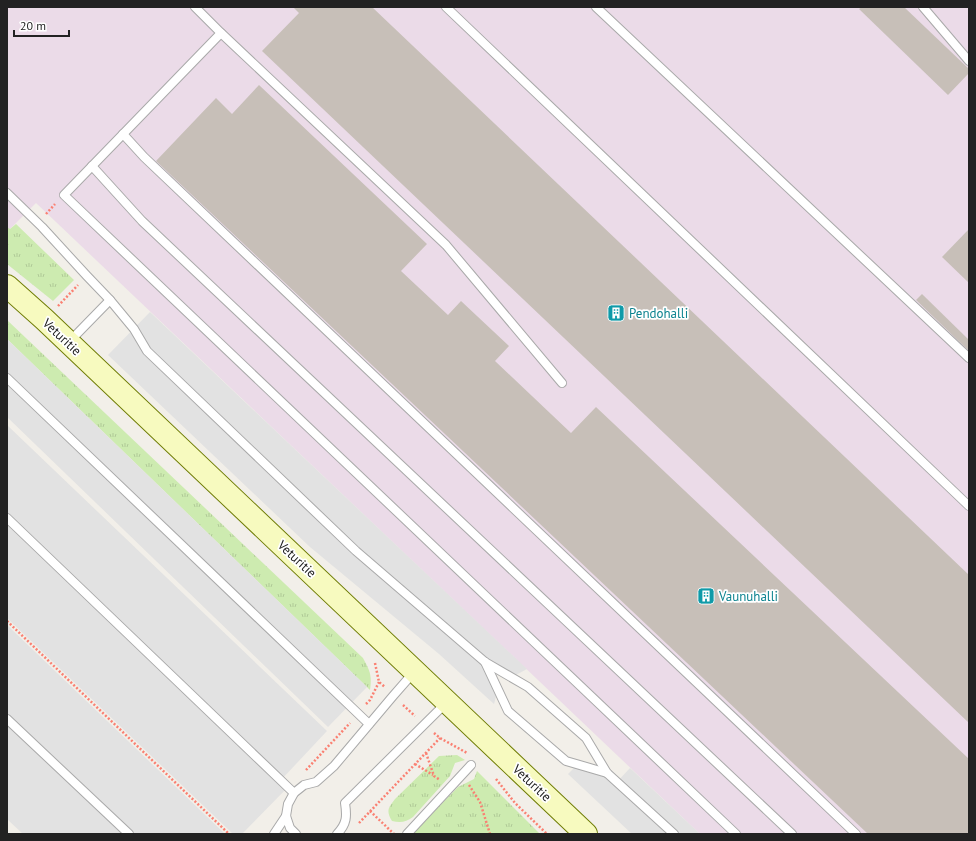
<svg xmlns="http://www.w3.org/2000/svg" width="976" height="841" viewBox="0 0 976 841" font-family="'PT Sans',sans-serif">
	<defs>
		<pattern id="grass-tufts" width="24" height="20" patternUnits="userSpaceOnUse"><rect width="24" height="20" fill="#cdebb0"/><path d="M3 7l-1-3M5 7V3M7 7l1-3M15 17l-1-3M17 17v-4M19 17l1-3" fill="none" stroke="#b0c997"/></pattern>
	</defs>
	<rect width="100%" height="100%" fill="#f2efe9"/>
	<polygon fill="#ebdbe8" points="7,7 969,7 969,834 700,834 36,203 9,230 7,227"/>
	<g fill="url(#grass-tufts)">
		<polygon points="16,224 74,280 53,301 7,264 7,227 10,229"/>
		<path d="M7,320L363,658C370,671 372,675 370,690L7,339Z"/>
		<path d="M457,755L465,760L455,763L450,776L413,817C406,822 401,823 392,821C386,811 388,808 395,799L439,756Z"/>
		<polygon points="477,771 540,834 412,834 458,787 474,779"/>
	</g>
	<g fill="#e2e2e2">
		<polygon points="150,312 527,669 512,677 486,663 498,689 494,704 439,654 310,547 108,355"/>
		<polygon points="7,339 367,687 328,727 7,417"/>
		<polygon points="7,425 327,731 281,780 288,787 242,834 233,834 7,618"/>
		<polygon points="7,625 225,834 23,834 7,819"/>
		<polygon points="577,765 607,773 617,782 630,768 700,834 632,834 568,774"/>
	</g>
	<g fill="#c7bfb8">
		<polygon points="293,7 372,7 969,575 969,723 262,51 299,13"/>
		<polygon points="862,7 904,7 969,69 969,73 948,95 859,9"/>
		<polygon points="259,85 427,244 401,271 448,315 461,301 509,346 495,361 571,433 596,407 969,759 969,834 868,834 156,161 216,98 232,114"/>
		<polygon points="969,229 969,283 942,257"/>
		<polygon points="922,294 969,340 969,351 916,300"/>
	</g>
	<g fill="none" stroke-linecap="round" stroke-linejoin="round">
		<g stroke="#a9a9a9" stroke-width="10">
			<g id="lane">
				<polyline points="195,7 221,33 446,245 562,383"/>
				<polyline points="446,7 969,506"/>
				<polyline points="596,7 969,358"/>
				<polyline points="923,7 969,61"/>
				<polyline points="221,33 64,195 736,834"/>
				<polyline points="123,134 144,157 856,834"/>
				<polyline points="92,166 142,221 792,834"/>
				<polyline points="7,193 42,227 87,276 110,300 134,329 147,351 356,551 485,662 528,687 586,738 607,773 674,834"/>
				<polyline points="69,342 110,300"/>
				<polyline points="7,378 369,724"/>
				<polyline points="7,518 294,793"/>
				<polyline points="485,662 508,711 566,761 607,773"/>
				<polyline points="7,719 129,834"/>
				<polyline points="274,834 286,816"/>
				<polyline points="296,834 290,828 286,816 288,804 294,793 304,785 316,782 334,766 393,696 414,672"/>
				<path d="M337,834C347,824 347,816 345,803L447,702"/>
				<polyline points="407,834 471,765"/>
			</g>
		</g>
		<g stroke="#707d05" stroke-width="24">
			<polyline id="secondary" points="7,286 44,319 586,834"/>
		</g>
		<g stroke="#fa8072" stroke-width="2.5" stroke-dasharray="2 2" stroke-linecap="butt">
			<polyline points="46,214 55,204"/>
			<polyline points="58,306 78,285"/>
			<polyline points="7,621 229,834"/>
			<polyline points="375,663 379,682 385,687"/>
			<polyline points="366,704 370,700 379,682"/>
			<polyline points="403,705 415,716"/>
			<polyline points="434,733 440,738 467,753"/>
			<polyline points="426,753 434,776 440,780"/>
			<polyline points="415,764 433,775"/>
			<polyline points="306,770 350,723"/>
			<polyline points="496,779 515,803 547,834"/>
			<polyline points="469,785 480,802 490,834"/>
			<polyline points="370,811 394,834"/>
			<polyline points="359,823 440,738"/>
		</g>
		<use href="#lane" stroke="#fff" stroke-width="8"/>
		<use href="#secondary" stroke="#f7fabf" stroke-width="22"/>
	</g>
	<defs>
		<g id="building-square" transform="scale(0.9)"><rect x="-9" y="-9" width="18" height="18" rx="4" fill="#0f9aa8" stroke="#fff"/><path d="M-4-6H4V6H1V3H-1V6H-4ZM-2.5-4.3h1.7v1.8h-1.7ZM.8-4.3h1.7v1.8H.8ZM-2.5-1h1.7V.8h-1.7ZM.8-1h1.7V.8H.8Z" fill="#fff"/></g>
	</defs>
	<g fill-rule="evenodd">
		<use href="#building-square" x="616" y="313"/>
		<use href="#building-square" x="706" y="596"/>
	</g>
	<g text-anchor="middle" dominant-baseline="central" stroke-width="3.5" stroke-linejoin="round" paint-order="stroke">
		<g font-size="13" fill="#0d838f" stroke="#fff" text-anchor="start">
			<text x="629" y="313">Pendohalli</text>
			<text x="719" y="596">Vaunuhalli</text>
		</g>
		<g font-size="13" fill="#222" stroke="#fff">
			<text transform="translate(62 337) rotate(43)">Veturitie</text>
			<text transform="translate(297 559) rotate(43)">Veturitie</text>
			<text transform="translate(532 783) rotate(43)">Veturitie</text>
		</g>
	</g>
	<rect width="976" height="841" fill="none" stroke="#222222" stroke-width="16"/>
	<path d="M14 30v6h55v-6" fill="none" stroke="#222222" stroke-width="2"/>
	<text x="20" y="30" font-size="12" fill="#222222" stroke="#ffffff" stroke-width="3" paint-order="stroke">20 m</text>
</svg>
